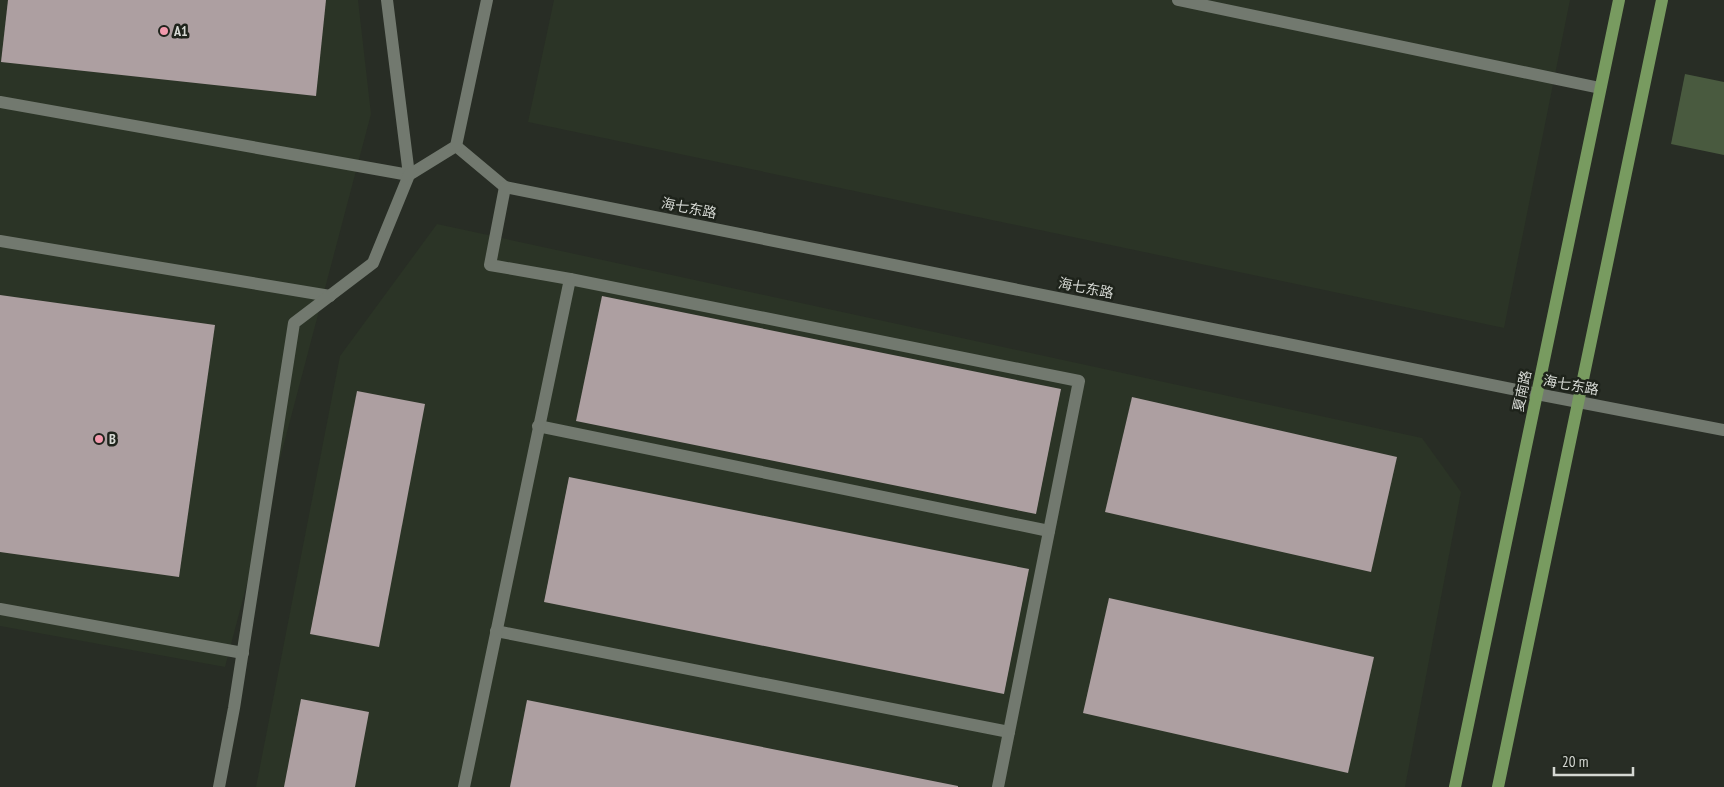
<svg xmlns="http://www.w3.org/2000/svg" width="1724" height="787" viewBox="0 0 1724 787" font-family="'PT Sans Narrow','Noto Sans SC',sans-serif">
	<rect width="100%" height="100%" fill="#282d25"/>
	<g fill="#2b3426">
		<polygon points="0,0 358,0 371,114 225,667 0,626"/>
		<polygon points="554,0 1570,0 1504,328 528,122"/>
		<polygon points="437,224 1422,438 1461,492 1405,787 256,787 340,356"/>
	</g>
	<polygon fill="#495a3f" points="1685,74 1724,82 1724,155 1671,144"/>
	<g fill="#ad9fa1">
		<polygon points="8,0 326,0 316,96 1,62"/>
		<polygon points="0,295 215,325 179,577 0,552"/>
		<polygon points="602,296 1061,389 1036,514 576,421"/>
		<polygon points="357,391 425,404 379,647 310,634"/>
		<polygon points="1132,397 1397,457 1371,572 1105,512"/>
		<polygon points="569,477 1029,569 1004,694 544,602"/>
		<polygon points="1109,598 1374,657 1348,773 1083,713"/>
		<polygon points="301,699 369,712 355,787 284,787"/>
		<polygon points="527,700 958,786 958,787 510,787"/>
	</g>
	<g fill="none" stroke-linecap="round" stroke-linejoin="round">
		<g stroke="#72796f" stroke-width="12">
			<polyline points="1178,0 1600,88"/>
			<polyline points="0,102 409,175 387,0"/>
			<polyline points="456,146 505,187 1537,394 1724,430"/>
			<polyline points="505,187 490,265 570,279"/>
			<polyline points="0,241 330,296"/>
			<polyline points="538,426 1049,531"/>
			<polyline points="0,609 243,653"/>
			<polyline points="496,631 1009,732"/>
			<polyline points="219,787 234,708 294,323 373,263 409,175 456,146 487,0"/>
			<polyline points="464,787 570,279 1079,381 998,787"/>
		</g>
		<g stroke="#789b60" stroke-width="12">
			<polyline points="1455,787 1619,0"/>
			<polyline points="1498,787 1662,0"/>
		</g>
	</g>
	<g fill="#f29aad" stroke="#1e231b" stroke-width="2">
		<circle cx="164" cy="31" r="5"/>
		<circle cx="99" cy="439" r="5"/>
	</g>
	<g text-anchor="middle" dominant-baseline="central" stroke-width="5" stroke-linejoin="round" paint-order="stroke">
		<g font-size="14" font-weight="bold" fill="#d5d8d3" stroke="#1e231b" text-anchor="start">
			<text x="174" y="31">A1</text>
			<text x="109" y="439">B</text>
		</g>
		<g font-size="14" fill="#d5d8d3" stroke="#1e231b">
			<text transform="translate(689 208) rotate(11)">海七东路</text>
			<text transform="translate(1086 288) rotate(11)">海七东路</text>
			<text transform="translate(1571 385) rotate(10)">海七东路</text>
			<text transform="translate(1522 391) rotate(-78)">夏南路</text>
		</g>
	</g>
	<path d="M1554 767v8h79v-8" fill="none" stroke="#d5d8d3" stroke-width="2.5"/>
	<text x="1562" y="767" font-size="15" fill="#d5d8d3" stroke="#1e231b" stroke-width="4" paint-order="stroke">20 m</text>
</svg>
